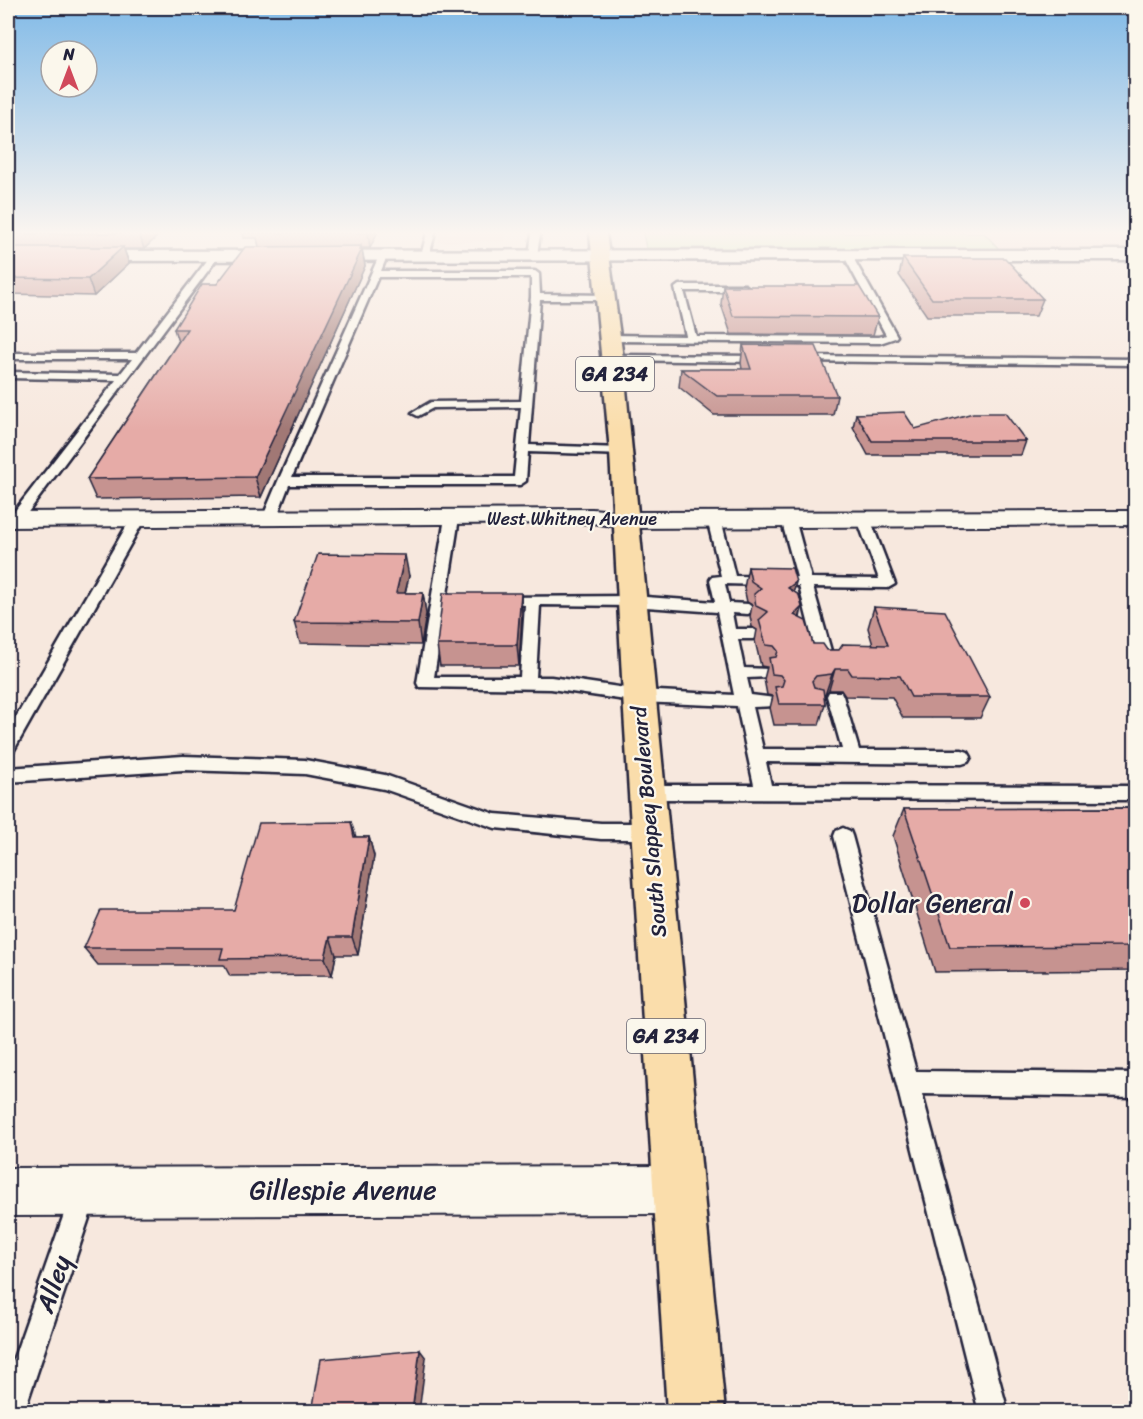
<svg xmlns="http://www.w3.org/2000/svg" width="1143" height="1419" viewBox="0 0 1143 1419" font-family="Sriracha,sans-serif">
	<rect width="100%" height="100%" fill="#f7e8de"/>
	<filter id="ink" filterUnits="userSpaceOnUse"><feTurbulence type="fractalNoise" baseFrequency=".0167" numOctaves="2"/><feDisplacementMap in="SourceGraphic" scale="12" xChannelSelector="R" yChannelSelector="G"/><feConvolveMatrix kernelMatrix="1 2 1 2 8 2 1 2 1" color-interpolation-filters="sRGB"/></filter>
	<g filter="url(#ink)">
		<g fill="#f2d6ce">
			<polygon points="440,233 506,233 505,242 438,242"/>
			<polygon points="984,233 1135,233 1135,249 999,249"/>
		</g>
		<polygon fill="#bfedaa" stroke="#708872" stroke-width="1.5" points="643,233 984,233 999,249 646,248"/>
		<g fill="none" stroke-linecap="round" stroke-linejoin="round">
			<g stroke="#22223b" stroke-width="5">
				<g id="service">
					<polygon points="427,233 435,233 429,256 425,259 421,256"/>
					<polygon points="532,233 540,233 537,256 533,259 529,256"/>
					<path d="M383,253L387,256L381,271H535L539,274L540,294L607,295V299L604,300H540L529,445L622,448L626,449V455L528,452L526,481L520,485H289L276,519L269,523L264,522L262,519L278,481L379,256ZM378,277H531V297L521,401L431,402L412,413L418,416L433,408L521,407L514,477H292Z"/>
					<polygon points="848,253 852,256 897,336 895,338 880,343 610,341 605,338 610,335 686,336 675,288 679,285 745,285 749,288 745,291 684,291 696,336 879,337 886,335 844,256"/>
					<polygon points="212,254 219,256 20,523 10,523 8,520 10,517 116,380 8,378 8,372 120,374 132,359 8,359 8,353 136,353"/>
					<polygon points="613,355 762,356 767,359 762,362 609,360 609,356"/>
					<polygon points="800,356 1136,359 1136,365 796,361 796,357"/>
					<path d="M452,514L459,518L434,677H520L525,605L496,603L494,600L496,597L632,596L715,602L710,580L712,577L721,576L707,519L714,515L721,519L735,576L797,577L781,519L788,515L795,519L811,578L879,579L857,519L864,515L869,516L895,584L888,588L813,587L835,665L833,669H821L819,665L799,586L725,584L729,603L748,604L755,609L748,614L732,613L735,629H754L762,634L754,639H738L744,668L769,669L771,673L769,677L747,678L751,695L775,698L777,702L775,706L753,707L763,749H842L827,696L829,692H841L843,696L859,750H962L968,752L971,757L968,762L962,764L766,762L771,785L1136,786V800L646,799L640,797L637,792L640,787L646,785H754L737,706L639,702L551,689L419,687L417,683L445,518ZM540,605L632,606L717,612L734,695L639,690L551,677H536Z"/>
					<polygon points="137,516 144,520 14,750 8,751 8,731 130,520"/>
					<polygon points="183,756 305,760 385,775 495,814 601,823 650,823 657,826 659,831 657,836 650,839 601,839 495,828 384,789 305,774 183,770 8,782 8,768"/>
					<polygon points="843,828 850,831 852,836 916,1071 1136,1073 1136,1097 922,1094 1008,1412 979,1412 834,836 836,831"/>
					<polygon points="84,1181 93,1185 97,1194 24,1412 8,1412 8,1375 71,1194 75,1185"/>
				</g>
			</g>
			<g stroke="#22223b" stroke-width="4">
				<g id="minor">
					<polygon points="592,509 626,512 1136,511 1136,525 626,528 592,523 8,527 8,512"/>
					<polygon points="678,1166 695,1173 702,1190 695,1207 678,1214 8,1216 8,1168"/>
				</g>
			</g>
			<g stroke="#22223b" stroke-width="5">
				<polygon id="tertiary" points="1136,250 1136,260 8,261 8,251"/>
			</g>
			<g stroke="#22223b" stroke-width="5">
				<polygon id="primary" points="590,233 606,233 623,358 725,1412 667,1412 623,696 610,452"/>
			</g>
			<use href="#service" fill="#fbf7ec" fill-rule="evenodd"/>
			<use href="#minor" fill="#fbf7ec" fill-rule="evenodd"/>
			<use href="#tertiary" fill="#fbf7ec" fill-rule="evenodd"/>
			<use href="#primary" fill="#faddab" fill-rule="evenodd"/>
		</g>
		<g fill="#c69390" stroke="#22223b" stroke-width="1.5">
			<polygon points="8,233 161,233 144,249 124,249 129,263 94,296 9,294 8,290"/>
			<polygon points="243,233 377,233 370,248 362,248 365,266 261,497 96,499 87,479 178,342 174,329 259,247 257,238 244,238"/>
			<polygon points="903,258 1043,299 1036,316 927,316 899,275"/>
			<polygon points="723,286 878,317 873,335 731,334 721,304"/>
			<polygon points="743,345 837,396 833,415 714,415 679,387 681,369 742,369 741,363"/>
			<polygon points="856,414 915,429 1026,441 1021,455 868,455 853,427"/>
			<polygon points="748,567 793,591 802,607 800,618 813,644 827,650 839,650 873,645 868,628 874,607 990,697 980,718 903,718 892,697 845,696 841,690 829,690 825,695 824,695 825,704 819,725 774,725 770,708 773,696 767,695 764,679 767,667 761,666 755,641 757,630 752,627 750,616 752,605 747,602 744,588"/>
			<polygon points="409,576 405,593 423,593 426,614 421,645 300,643 294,622"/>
			<polygon points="522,614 519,666 440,666 437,645"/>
			<polygon points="1136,808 1136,970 935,972 893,836 904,809"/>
			<polygon points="351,822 356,837 369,837 374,856 358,955 336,955 332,975 230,976 224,965 98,965 84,948 234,910"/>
		</g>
		<g fill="#a17875" stroke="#22223b" stroke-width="1.5">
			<polygon points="139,233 161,233 144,249"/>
			<polygon points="368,233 377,233 370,248"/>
			<polygon points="361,246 365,266 261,497 255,477"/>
			<polygon points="123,247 129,263 94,296 88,279"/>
			<polygon points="405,555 409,576 400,614 396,593"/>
			<polygon points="796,582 791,603 788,588"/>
			<polygon points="423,593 426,614 421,645 418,623"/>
			<polygon points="521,593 522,614 519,666 517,645"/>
			<polygon points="802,607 797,628 794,615"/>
			<polygon points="835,669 829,690 825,695 832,674"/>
			<polygon points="369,837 374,856 358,955 352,937"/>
			<polygon points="330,937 336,955 332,975 325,958"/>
			<polygon points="420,1350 426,1358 419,1412 412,1412"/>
		</g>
		<g fill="#e6aba7" stroke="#22223b" stroke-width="1.5">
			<polygon points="8,233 139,233 8,234"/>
			<polygon points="361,246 360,249 362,249 255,477 87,479 187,329 174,329 202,284 217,284 245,247"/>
			<polygon points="8,247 123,247 88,279 8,278"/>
			<polygon points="903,258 1005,258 1043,299 932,299"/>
			<polygon points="723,286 859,286 878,317 733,316"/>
			<polygon points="743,345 816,346 837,396 717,396 681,369 751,369"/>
			<polygon points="904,412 915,429 973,413 1005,413 1026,441 872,441 856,414"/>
			<polygon points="318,554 405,555 396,593 423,593 418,623 294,622"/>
			<polygon points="748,567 792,568 796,582 788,588 799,595 802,607 794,615 806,621 813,644 823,644 827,650 839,650 843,644 888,645 874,607 945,611 990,697 911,697 900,676 852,675 848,669 835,669 832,674 816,676 812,681 814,687 823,689 825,704 779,704 775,687 782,686 784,680 780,675 772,674 769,658 776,657 778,651 774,646 766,645 759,620 768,612 756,606 754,594 761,588 751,581"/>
			<polygon points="443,593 521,593 517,645 437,645"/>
			<polygon points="1136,808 1136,946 950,947 904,809"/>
			<polygon points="351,822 354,837 369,837 352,937 330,937 325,958 220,959 223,948 84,948 101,910 234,910 259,823"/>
			<polygon points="420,1350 412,1412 312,1412 321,1359"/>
		</g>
	</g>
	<linearGradient id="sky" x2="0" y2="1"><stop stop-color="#81bae7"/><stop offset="0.54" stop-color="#fbf5f0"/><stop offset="1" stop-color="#fbf5f0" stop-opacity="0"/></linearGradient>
	<rect width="1143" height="431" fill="url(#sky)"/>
	<circle fill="#d1495b" stroke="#fbf7ec" stroke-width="2" cx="1025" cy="903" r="6"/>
	<g text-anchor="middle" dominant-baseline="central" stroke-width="4.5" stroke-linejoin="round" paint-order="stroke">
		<g font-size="18" fill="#22223b" stroke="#fbf7ec">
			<text x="572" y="519">West Whitney Avenue</text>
		</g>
		<g fill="#fbf7ec" stroke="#636270" stroke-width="1.5">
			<rect x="576" y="357" width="78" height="34" rx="4.5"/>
			<rect x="627" y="1019" width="78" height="34" rx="4.5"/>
		</g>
		<g font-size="20" font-weight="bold" fill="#22223b">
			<text x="615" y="374">GA 234</text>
			<text x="666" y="1036">GA 234</text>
		</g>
		<g font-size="21" fill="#22223b" stroke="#fbf7ec">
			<text transform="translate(649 822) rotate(-95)">South Slappey Boulevard</text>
		</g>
		<g font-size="26" fill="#22223b" stroke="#fbf7ec" text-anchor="end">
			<text x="1013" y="903">Dollar General</text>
		</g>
		<g font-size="26" fill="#22223b" stroke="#fbf7ec">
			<text x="343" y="1190">Gillespie Avenue</text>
			<text transform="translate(53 1284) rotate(-71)">Alley</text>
		</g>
	</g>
	<rect width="1143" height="1419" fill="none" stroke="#fbf7ec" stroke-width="30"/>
	<rect x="15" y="15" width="1113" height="1389" fill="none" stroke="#22223b" stroke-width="2" filter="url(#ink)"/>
	<g transform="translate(69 69)"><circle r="28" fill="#fbf7ec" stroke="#a4a2a5" stroke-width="1.5"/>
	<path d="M0-4.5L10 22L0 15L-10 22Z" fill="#d1495b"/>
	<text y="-9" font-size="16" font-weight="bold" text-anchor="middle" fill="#22223b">N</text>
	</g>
</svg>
